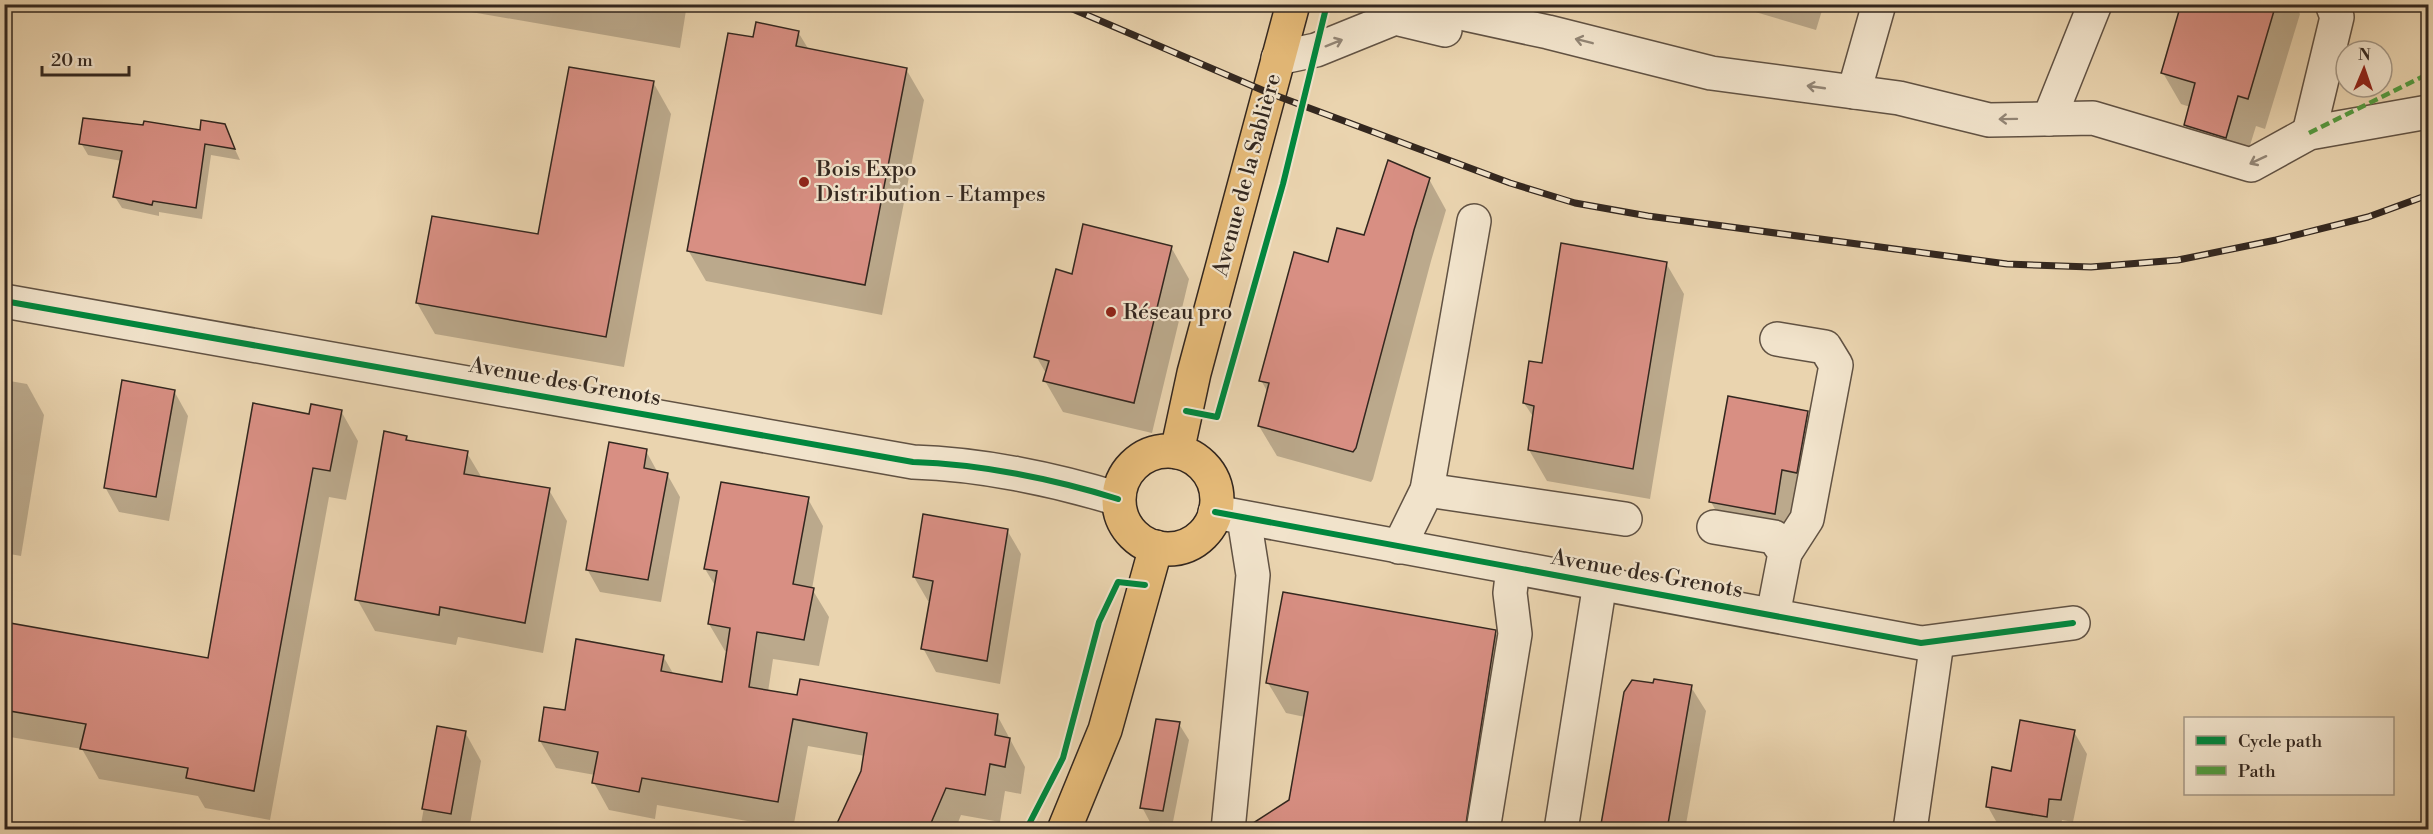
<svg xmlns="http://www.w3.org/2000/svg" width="2433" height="834" viewBox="0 0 2433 834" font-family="'Libre Bodoni',serif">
	<rect width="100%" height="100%" fill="#ead4af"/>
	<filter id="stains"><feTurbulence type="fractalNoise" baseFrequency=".00333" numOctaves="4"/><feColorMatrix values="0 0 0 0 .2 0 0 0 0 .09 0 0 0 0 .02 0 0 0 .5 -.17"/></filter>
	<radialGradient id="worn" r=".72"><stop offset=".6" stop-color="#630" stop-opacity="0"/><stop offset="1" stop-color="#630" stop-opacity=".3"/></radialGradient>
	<g fill="#0003">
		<polygon points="466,4 687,4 680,48 471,12"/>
		<polygon points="1728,4 1824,4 1816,30"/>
		<polygon points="2183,4 2294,4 2300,14 2265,129 2256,126 2243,168 2203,156 2185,125 2190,107 2181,104 2163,73"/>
		<polygon points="798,32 809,50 906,69 924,100 882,315 706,281 688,250 754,39"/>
		<polygon points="653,82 671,114 624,367 435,334 417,303 539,235"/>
		<polygon points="224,126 240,160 211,155 202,219 159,212 159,216 122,208 115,197 122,161 88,155 81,143 201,132"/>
		<polygon points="1429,179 1446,210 1431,261 1373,479 1371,482 1277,456 1259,426 1268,393 1261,380 1329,264 1365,237"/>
		<polygon points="1171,247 1189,279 1152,433 1063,412 1045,381 1047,375 1036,356 1073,276"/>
		<polygon points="1666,263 1684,294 1650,499 1547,481 1529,450 1534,418 1524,403 1544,365"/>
		<polygon points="4,380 27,384 44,415 21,556 4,553"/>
		<polygon points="174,391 188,416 169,521 119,512 105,487"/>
		<polygon points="341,411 358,441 346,500 329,497 270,820 205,808 198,796 99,779 82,749 4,736 4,624 209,660 311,415"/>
		<polygon points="1807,412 1822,437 1788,538 1725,527 1711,502"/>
		<polygon points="406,437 410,443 467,453 482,478 549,490 567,521 543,653 458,637 456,645 375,631 357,599"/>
		<polygon points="646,451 658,473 667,474 680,497 661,602 600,592 587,569"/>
		<polygon points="808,499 823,526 812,589 829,617 819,666 773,659 768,692 799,697 997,715 1025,767 1021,794 1005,791 1000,822 961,815 955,830 835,830 862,771 865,756 808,746 793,829 657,805 655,819 609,810 594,783 595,775 556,768 540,741 566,712 663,656 674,675 723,684 728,652 725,651 709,624 716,587 705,569"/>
		<polygon points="1007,530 1021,554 1000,684 936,672 923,648 931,601 928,601 914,577"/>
		<polygon points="1495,632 1512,662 1486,830 1248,830 1290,801 1305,717 1286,713 1268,683"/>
		<polygon points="1691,687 1706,711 1685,830 1602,830"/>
		<polygon points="1179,724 1189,740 1172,827 1151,824 1142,807"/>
		<polygon points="438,727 465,732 481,761 469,830 420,830"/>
		<polygon points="2074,732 2087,754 2073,822 2062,820 2060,830 2001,830 1988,807 2012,773"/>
	</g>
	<g fill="#d88f83" stroke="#33271f" stroke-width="1.5">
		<polygon points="2181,4 2276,4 2248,99 2238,96 2226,138 2184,125 2195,83 2161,73"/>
		<polygon points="756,22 799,31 796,46 907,68 865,285 687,251 728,33 753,37"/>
		<polygon points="569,67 654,81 606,337 416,303 432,216 538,234"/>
		<polygon points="83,118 143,125 144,121 200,130 201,120 225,124 235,149 205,144 196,208 153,201 152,205 113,197 122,151 79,144"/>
		<polygon points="1388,160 1430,178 1414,230 1356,448 1353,452 1258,426 1269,383 1259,381 1294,252 1328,262 1337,228 1364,235"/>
		<polygon points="1083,224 1172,246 1134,403 1043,381 1049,361 1034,357 1056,269 1072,274"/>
		<polygon points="1561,243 1667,262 1633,469 1528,450 1534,406 1523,403 1529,361 1542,363"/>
		<polygon points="122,380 175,390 156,497 104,488"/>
		<polygon points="1728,396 1808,411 1797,473 1782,470 1775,514 1709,502"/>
		<polygon points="253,403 309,414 311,404 342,410 330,471 313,468 254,791 186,778 188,768 80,749 86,724 4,710 4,622 208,658"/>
		<polygon points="384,431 407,436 406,440 468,451 464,474 550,488 525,623 440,607 439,615 355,600"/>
		<polygon points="609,442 647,449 644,468 668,473 648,580 586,570"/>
		<polygon points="721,482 809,497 793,584 814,588 804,640 757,632 749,687 797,695 800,679 998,714 995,735 1010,738 1005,767 990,764 985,795 946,788 928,830 834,830 861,771 867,733 793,719 778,802 642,778 639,792 592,783 598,752 539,741 544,707 565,710 576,639 664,655 661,671 722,682 730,628 708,624 717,571 704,569"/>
		<polygon points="923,514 1008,529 987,661 921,649 933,581 913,577"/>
		<polygon points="1283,592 1496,630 1465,830 1247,830 1247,827 1289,800 1308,692 1266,683"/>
		<polygon points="1654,679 1692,685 1667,830 1600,830 1624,692 1632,680 1653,683"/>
		<polygon points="1156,719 1180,722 1163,811 1140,808"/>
		<polygon points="2020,720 2075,730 2061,800 2049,799 2047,817 1986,807 1992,767 2011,771"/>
		<polygon points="437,726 466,731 451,814 422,809"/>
	</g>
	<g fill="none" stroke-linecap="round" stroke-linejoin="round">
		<g stroke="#615243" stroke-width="36">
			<g id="minor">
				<polyline points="1419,4 1548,32 1711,73 1899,98 1989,120 2093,118 2251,165 2309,133 2428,112"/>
				<polyline points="1278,58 1316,50 1395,18 1445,30"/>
				<polyline points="1854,92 1879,4"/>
				<polyline points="2049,119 2095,4"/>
				<polyline points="2309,133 2337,17 2332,4"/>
				<path d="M4,301L913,462C980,464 1054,479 1118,499"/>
				<polyline points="1777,339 1825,347 1836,365 1807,519 1785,553"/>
				<polyline points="1427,490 1625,519"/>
				<polyline points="1215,512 1921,643 2073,623"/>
				<polyline points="1714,527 1774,537 1785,553 1773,615"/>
				<polyline points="1399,547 1427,490 1474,221"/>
				<polyline points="1228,830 1253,575 1244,518"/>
				<polyline points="1483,830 1515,634 1510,593 1513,568"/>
				<polyline points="1561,830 1600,583"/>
				<polyline points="1910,830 1937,642"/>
			</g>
		</g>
		<g stroke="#33271f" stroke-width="36">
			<g id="major">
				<circle cx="1168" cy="500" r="49"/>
				<polyline points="1177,452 1194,373 1293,4"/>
				<polyline points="1064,830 1105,730 1156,547"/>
			</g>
		</g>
		<use href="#minor" stroke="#f1e3cb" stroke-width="33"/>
		<use href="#major" stroke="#e5ba78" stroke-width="33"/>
		<g stroke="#33271f" stroke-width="7">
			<polyline id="rail" points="1061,4 1269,93 1510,183 1575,203 1648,216 2007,264 2091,267 2178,260 2276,240 2368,217 2428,195"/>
		</g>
		<use href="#rail" stroke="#f1e3cb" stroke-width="4.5" stroke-dasharray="14" stroke-linecap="butt"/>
		<polyline stroke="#519c3f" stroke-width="4.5" stroke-dasharray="9 4.5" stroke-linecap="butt" points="2309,133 2428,74"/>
		<g stroke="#f1e3cb" stroke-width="10">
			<g id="cycleway">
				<path d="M4,301L913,462C980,464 1054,479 1118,499"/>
				<polyline points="1186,411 1217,417 1283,184 1327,4"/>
				<polyline points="1215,512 1921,643 2073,623"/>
				<polyline points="1026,830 1063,758 1099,622 1118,582 1145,585"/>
			</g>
		</g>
		<use href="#cycleway" stroke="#00873e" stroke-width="6"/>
	</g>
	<defs><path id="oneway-shaft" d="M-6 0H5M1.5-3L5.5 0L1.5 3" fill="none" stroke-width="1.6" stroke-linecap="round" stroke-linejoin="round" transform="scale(1.5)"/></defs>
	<g stroke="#928575">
		<use href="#oneway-shaft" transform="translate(1584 41) rotate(-166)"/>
		<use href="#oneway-shaft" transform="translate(1334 43) rotate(-22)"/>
		<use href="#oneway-shaft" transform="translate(1816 87) rotate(-172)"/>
		<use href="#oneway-shaft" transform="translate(2008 119) rotate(179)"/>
		<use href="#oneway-shaft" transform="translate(2258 160) rotate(155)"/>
	</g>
	<g fill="#8f2418" stroke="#f1e3cb" stroke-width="2">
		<circle cx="804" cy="182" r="6"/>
		<circle cx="1111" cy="312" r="6"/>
	</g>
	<g text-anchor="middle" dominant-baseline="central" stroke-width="4.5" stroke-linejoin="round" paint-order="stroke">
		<g font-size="22" fill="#33271f" stroke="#f1e3cb" text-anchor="start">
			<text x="816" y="169">Bois Expo<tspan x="816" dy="25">Distribution - Etampes</tspan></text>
			<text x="1123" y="312">Réseau pro</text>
		</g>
		<g font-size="22" fill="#33271f" stroke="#f1e3cb">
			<text transform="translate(1247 175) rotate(-75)">Avenue de la Sablière</text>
			<text transform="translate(565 382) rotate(10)">Avenue des Grenots</text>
			<text transform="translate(1647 574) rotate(10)">Avenue des Grenots</text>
		</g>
	</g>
	<rect width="2433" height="834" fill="none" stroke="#ead4af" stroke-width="24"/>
	<rect x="6" y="6" width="2421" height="822" fill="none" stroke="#33271f" stroke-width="3"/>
	<rect x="12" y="12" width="2409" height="810" fill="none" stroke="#33271f" stroke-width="1.5"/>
	<rect x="2184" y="717" width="210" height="78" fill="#f1e3cb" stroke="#a59886" stroke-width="1.5"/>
	<rect x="2196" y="736" width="30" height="9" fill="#00873e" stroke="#a59886" stroke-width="1.5"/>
	<text x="2238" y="747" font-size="18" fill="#33271f">Cycle path</text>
	<rect x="2196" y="766" width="30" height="9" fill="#519c3f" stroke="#a59886" stroke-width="1.5"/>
	<text x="2238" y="777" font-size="18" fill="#33271f">Path</text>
	<g transform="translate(2364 69) rotate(2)"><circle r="28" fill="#f1e3cb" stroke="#a59886" stroke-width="1.5"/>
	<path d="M0-4.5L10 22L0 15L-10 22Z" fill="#8f2418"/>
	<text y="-9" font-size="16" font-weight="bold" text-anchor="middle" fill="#33271f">N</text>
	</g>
	<path d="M42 66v9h87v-9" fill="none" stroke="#33271f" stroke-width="3"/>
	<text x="51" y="66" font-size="18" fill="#33271f" stroke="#f1e3cb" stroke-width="4.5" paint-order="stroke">20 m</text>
	<rect width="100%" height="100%" filter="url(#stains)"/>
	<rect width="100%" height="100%" fill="url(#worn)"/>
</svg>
